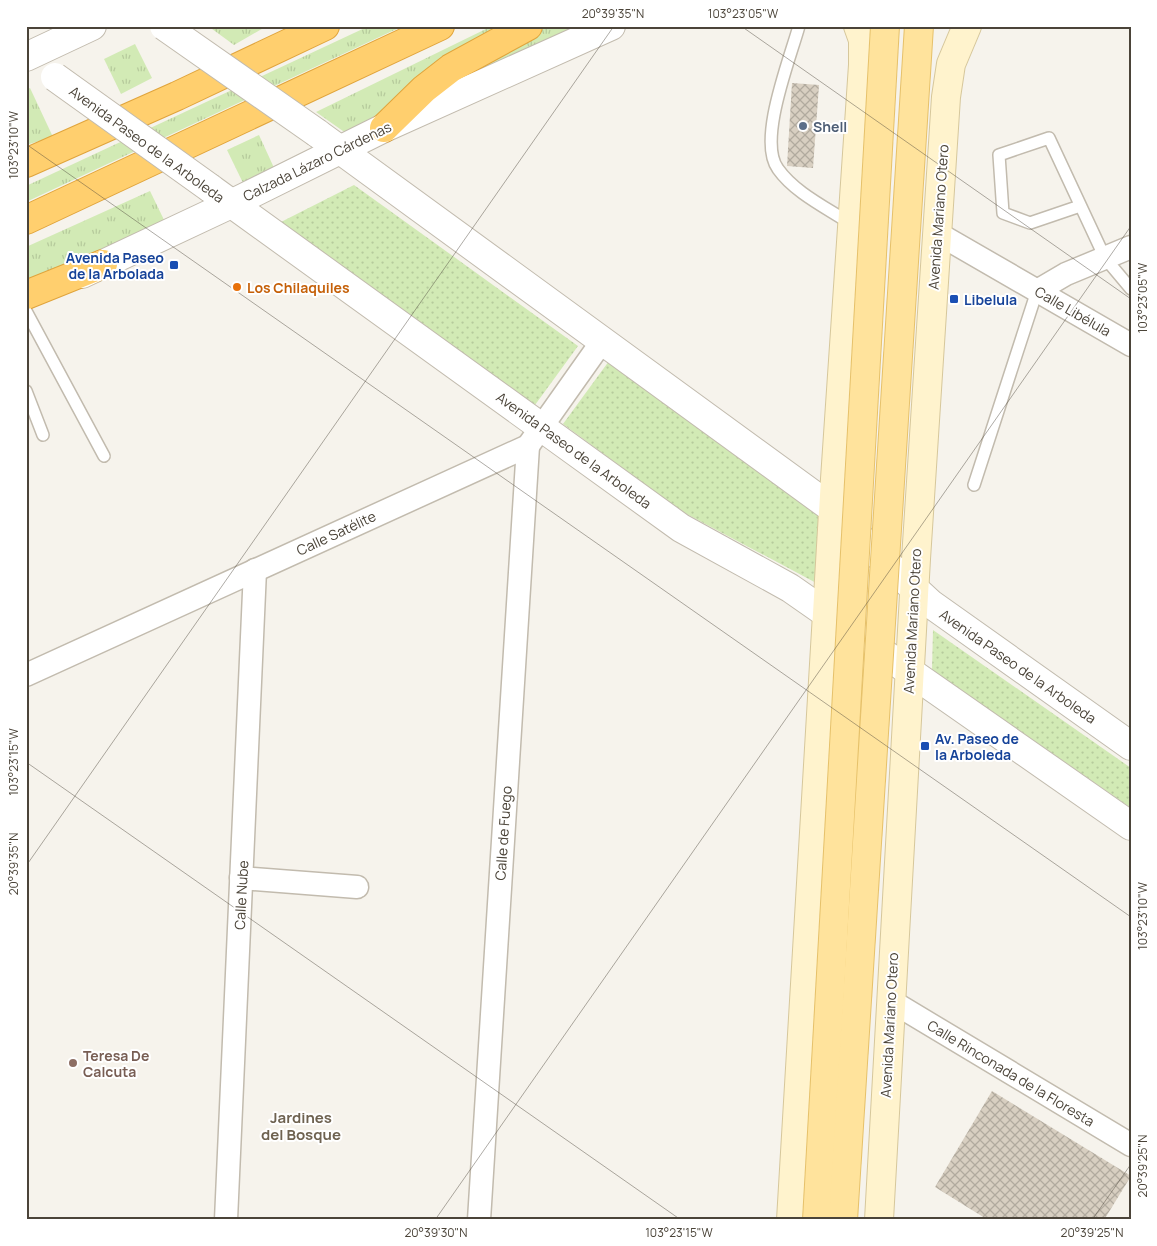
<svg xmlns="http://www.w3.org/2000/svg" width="1157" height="1246" viewBox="0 0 1157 1246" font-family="Manrope,sans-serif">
	<defs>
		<pattern id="grass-tufts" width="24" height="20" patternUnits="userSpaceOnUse" patternTransform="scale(1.25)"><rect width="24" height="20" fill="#d2eab5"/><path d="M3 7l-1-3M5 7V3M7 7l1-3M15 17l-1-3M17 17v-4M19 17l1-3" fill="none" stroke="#b6ca9c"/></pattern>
		<pattern id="garden-dots" width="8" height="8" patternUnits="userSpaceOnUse" patternTransform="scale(1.25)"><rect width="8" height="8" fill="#d2eab5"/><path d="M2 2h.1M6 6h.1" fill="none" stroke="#b6ca9c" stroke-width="1.8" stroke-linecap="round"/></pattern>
		<pattern id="building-cross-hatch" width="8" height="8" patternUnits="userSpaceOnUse" patternTransform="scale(1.25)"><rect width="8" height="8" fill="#d8cfc1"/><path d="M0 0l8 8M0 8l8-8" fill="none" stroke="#b1aa9e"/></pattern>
	</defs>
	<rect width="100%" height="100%" fill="#f6f3ec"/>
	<g fill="url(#grass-tufts)">
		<polygon points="208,26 267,26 234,45"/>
		<polygon points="369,26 403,26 26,202 26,186"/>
		<polygon points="492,26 506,26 362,131 350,136 316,112"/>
		<polygon points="546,26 585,26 425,102 454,75"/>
		<polygon points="135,44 152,78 121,94 104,59"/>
		<polygon points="30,88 53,137 26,145 26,90"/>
		<polygon points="259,135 275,170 244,185 227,150"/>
		<polygon points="150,191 166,224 26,281 26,247"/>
	</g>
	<g fill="url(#garden-dots)">
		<polygon points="354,185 578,346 535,405 279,223"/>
		<polygon points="609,361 823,516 820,585 681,511 563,424"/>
		<polygon points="933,630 1131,768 1131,808 932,670"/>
	</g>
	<g fill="url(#building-cross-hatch)">
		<polygon points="792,83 819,85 813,168 787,166"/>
		<polygon points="992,1091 1131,1176 1104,1220 988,1220 935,1187"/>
	</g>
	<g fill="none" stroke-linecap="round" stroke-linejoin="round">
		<g stroke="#c2bbae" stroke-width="14">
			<g id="service">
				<path d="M799,26C790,59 757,141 778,169C795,193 827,208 851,224"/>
				<polyline points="1080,206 1030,223 1003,213 999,155 1049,138 1105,258 1131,289"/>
				<polyline points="26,311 104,456"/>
				<polyline points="26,391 43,435"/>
				<polyline points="974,485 1037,291"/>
			</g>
		</g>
		<g stroke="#c2bbae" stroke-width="25">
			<g id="minor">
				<polyline points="937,233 1131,345"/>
				<polyline points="1037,291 1066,274 1131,247"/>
				<polyline points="26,675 528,446 603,340"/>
				<polyline points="241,878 357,887"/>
				<polyline points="891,1001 1131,1145"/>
				<polyline points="226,1220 255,570"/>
				<polyline points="479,1220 528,446"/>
			</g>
		</g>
		<g stroke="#c2bbae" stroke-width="30">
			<g id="tertiary">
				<polyline points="26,57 92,26"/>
				<polyline points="317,133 833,509 866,544 931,604 1131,746"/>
				<polyline points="210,188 681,528 790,588 1131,826"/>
				<polyline points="82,274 231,204 384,128 611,26"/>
			</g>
		</g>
		<g stroke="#d6c79b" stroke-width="30">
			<g id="secondary">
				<polyline points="791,1220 835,479 863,65 863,40 858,26"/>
				<polyline points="879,1220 916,559 946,97 951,64 967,26"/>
			</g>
		</g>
		<g stroke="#e0a43c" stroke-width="30">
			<g id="motorway">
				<polyline points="384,128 424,89 451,68 528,26"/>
				<polyline points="26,163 177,96 325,26"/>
				<polyline points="26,220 440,26"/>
				<polyline points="26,295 103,264"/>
			</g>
		</g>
		<use href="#service" stroke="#fff" stroke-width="11"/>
		<use href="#minor" stroke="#fff" stroke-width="22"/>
		<use href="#tertiary" stroke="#fff" stroke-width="28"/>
		<use href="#secondary" stroke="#fff3cd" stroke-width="28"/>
		<use href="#motorway" stroke="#ffcf6e" stroke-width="28"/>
		<g stroke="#c2bbae" stroke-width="30" stroke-linecap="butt">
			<g id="tertiary-bridge">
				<polyline points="164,26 317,133"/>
				<polyline points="55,77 210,188"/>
			</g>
		</g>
		<g stroke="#e6c16a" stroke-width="30" stroke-linecap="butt">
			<g id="primary-bridge">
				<polyline points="817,1220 885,26"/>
				<polyline points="843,1220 919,26"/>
			</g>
		</g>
		<use href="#tertiary-bridge" stroke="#fff" stroke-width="28"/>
		<use href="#primary-bridge" stroke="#ffe39c" stroke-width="28"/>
	</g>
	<path fill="none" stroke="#4b4439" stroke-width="1" stroke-opacity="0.45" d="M741,26L1131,299M26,144L1131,917M26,762L681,1220M26,866L614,26M435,1220L1131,226M1092,1220L1131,1164"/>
	<circle fill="#5c6f8a" stroke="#fff" stroke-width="2" cx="803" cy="126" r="5"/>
	<g fill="#1a4fb4" stroke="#fff" stroke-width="2">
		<rect x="169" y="260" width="10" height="10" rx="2.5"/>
		<rect x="949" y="294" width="10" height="10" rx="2.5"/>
		<rect x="920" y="741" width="10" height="10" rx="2.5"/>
	</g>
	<circle fill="#e8710a" stroke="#fff" stroke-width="2" cx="237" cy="287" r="5"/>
	<circle fill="#8d6e63" stroke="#fff" stroke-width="2" cx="73" cy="1063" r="5"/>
	<g text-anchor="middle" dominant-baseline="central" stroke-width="4" stroke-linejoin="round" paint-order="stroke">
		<g font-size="14" font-weight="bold" fill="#4e5e75" stroke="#fff" text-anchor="start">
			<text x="813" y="126">Shell</text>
		</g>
		<g font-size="14" fill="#4b4439" stroke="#fff">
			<text transform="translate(147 144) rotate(36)">Avenida Paseo de la Arboleda</text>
			<text transform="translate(317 161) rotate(-26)">Calzada Lázaro Cárdenas</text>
			<text transform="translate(938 217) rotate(-86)">Avenida Mariano Otero</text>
			<text transform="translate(1073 311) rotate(30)">Calle Libélula</text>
			<text transform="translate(574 450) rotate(36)">Avenida Paseo de la Arboleda</text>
			<text transform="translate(336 533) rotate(-25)">Calle Satélite</text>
			<text transform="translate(912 621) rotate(-87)">Avenida Mariano Otero</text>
			<text transform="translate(1018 666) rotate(35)">Avenida Paseo de la Arboleda</text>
			<text transform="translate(503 833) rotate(-86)">Calle de Fuego</text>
			<text transform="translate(241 895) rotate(-87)">Calle Nube</text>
			<text transform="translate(889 1025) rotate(-87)">Avenida Mariano Otero</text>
			<text transform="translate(1011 1073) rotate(31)">Calle Rinconada de la Floresta</text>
		</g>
		<g font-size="14" font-weight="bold" fill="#164399" stroke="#fff" text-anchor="start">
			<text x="164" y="257" text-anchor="end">Avenida Paseo<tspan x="164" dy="16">de la Arbolada</tspan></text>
			<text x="964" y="299">Libelula</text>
			<text x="935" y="738">Av. Paseo de<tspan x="935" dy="16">la Arboleda</tspan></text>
		</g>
		<g font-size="14" font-weight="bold" fill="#c56008" stroke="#fff" text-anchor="start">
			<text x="247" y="287">Los Chilaquiles</text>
		</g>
		<g font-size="14" font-weight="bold" fill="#785e54" stroke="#fff" text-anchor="start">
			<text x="83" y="1055">Teresa De<tspan x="83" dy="16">Calcuta</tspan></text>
		</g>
		<g font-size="15" font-weight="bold" fill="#6e6250" stroke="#fff">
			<text x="301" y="1117">Jardines<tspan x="301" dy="17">del Bosque</tspan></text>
		</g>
	</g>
	<rect width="1157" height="1246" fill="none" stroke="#ffffff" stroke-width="55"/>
	<rect x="28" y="28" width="1102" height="1190" fill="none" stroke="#4b4439" stroke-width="2"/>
	<g font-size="12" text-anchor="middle" fill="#4b4439">
		<text x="613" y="18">20°39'35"N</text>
		<text x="743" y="18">103°23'05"W</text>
		<text transform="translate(14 145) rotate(-90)" y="4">103°23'10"W</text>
		<text transform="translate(1143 298) rotate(-90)" y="4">103°23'05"W</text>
		<text transform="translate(14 762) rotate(-90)" y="4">103°23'15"W</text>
		<text transform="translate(14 864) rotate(-90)" y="4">20°39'35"N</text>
		<text transform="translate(1143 916) rotate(-90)" y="4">103°23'10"W</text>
		<text transform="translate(1143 1166) rotate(-90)" y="4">20°39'25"N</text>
		<text x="436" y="1237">20°39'30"N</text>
		<text x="679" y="1237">103°23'15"W</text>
		<text x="1092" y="1237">20°39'25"N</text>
	</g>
</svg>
